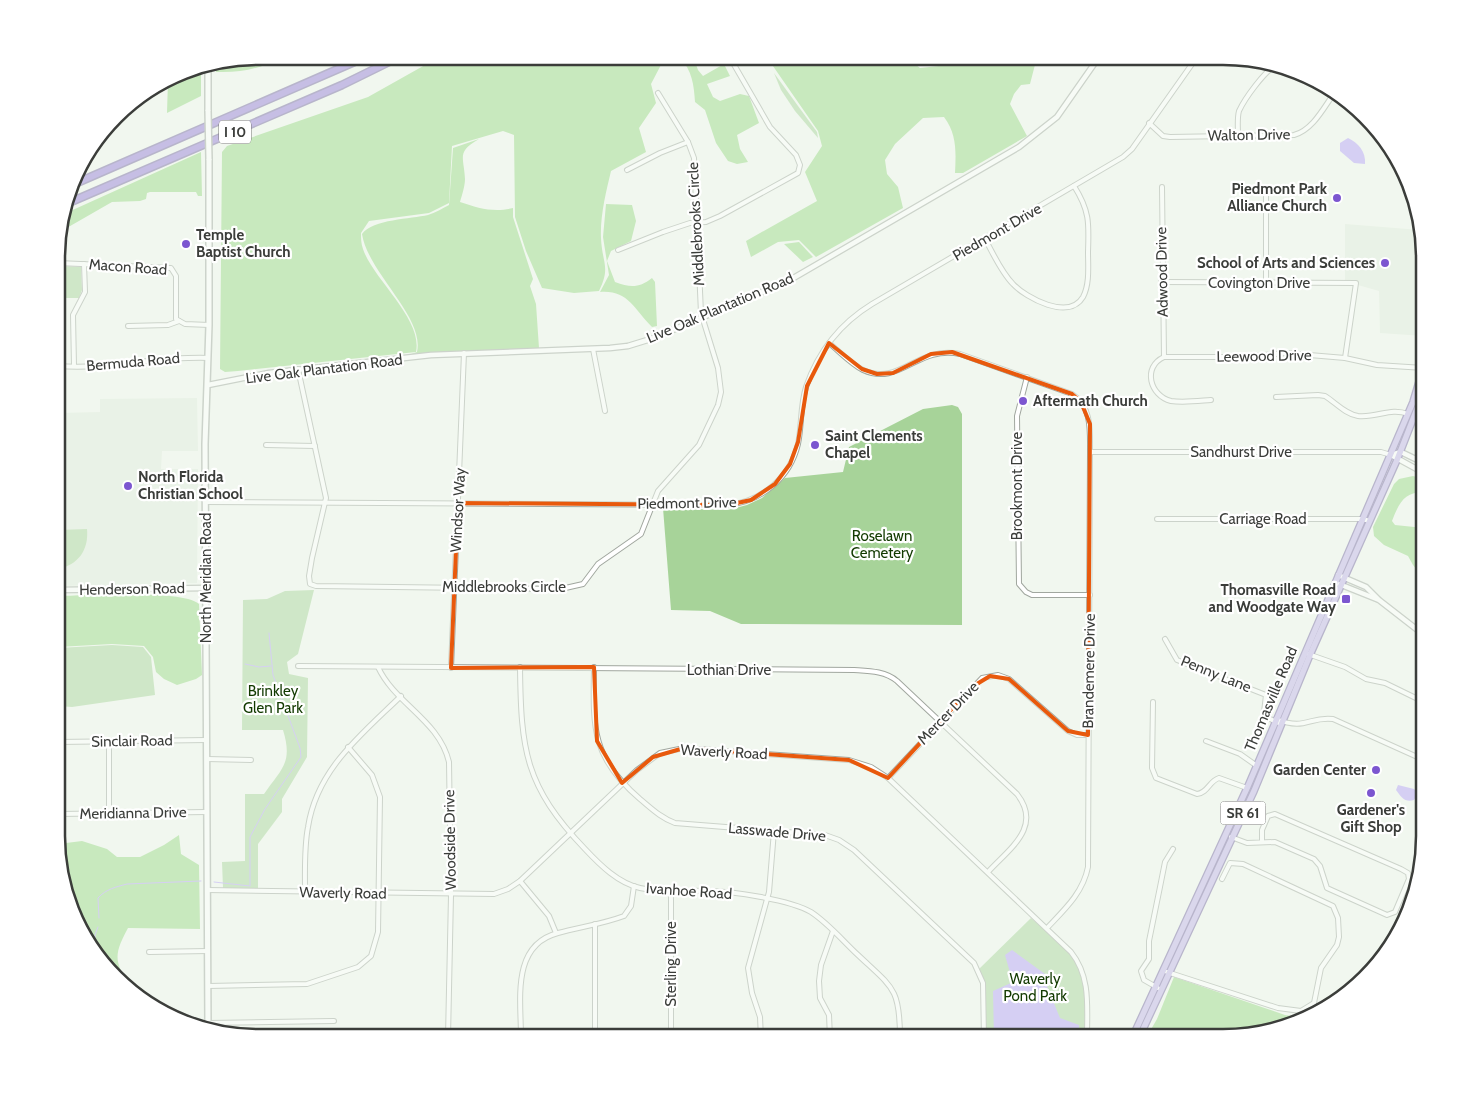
<svg xmlns="http://www.w3.org/2000/svg" width="1481" height="1094" viewBox="0 0 1481 1094" font-family="Cabin,sans-serif">
	<rect width="100%" height="100%" fill="#f1f7ef"/>
	<g fill="#e1ebdd">
		<polygon points="1345,224 1420,230 1424,245 1424,336 1380,333 1379,291 1358,285 1358,281 1345,281"/>
		<polygon points="197,398 198,451 162,451 161,469 198,469 197,583 58,586 58,413 100,412 100,399"/>
	</g>
	<g fill="#a7d399">
		<polygon points="774,73 817,132 818,138 795,111 781,90"/>
		<polygon points="63,266 81,267 82,290 79,298 62,298"/>
		<polygon points="952,405 958,407 962,414 962,625 741,624 710,611 671,610 663,508 728,510 747,505 762,498 785,478 843,472 849,447 923,409"/>
		<path d="M87,529C89,550 78,565 58,569V530Z"/>
		<path d="M314,590L298,654L287,662L289,674L308,678L307,757L282,799V812L258,844V889L223,888L222,862L245,861V794H264C282,768 293,763 283,730H242L243,600L267,599L285,591Z"/>
		<polygon points="112,645 143,647 151,657 155,695 72,707 58,706 58,648"/>
		<path d="M1031,918C1048,932 1071,947 1080,968C1089,988 1085,1016 1085,1038H985V986L979,969Z"/>
	</g>
	<g fill="#98d784">
		<path d="M258,56H286C261,68 244,73 216,72V65Z"/>
		<path d="M441,56H669L663,61L651,84L656,103L639,128L646,152L611,171C606,192 600,216 601,238C602,263 611,267 599,291L574,293L542,288L526,251L515,217L514,135L503,131L452,146L449,203L429,213L369,221L361,233C361,238 361,244 363,249C373,279 423,319 416,352L238,371L225,372L220,369L222,152L227,146L368,97Z"/>
		<path d="M673,56H693L698,70L703,76L724,64L730,76L707,84L713,97L720,101L740,94L749,96L759,123L737,135L740,149L748,162L737,164L728,161L716,143L705,110L695,102C694,85 692,70 680,58L669,65L664,64Z"/>
		<path d="M766,56L906,57L920,68L966,63L1025,64L1026,57H1037L1030,84L1021,85L1014,94L1010,104L1027,136L963,173H955C956,152 957,134 944,117L923,118L895,144L885,160L887,174L898,187L903,208L816,257L799,240L778,242L751,257L746,241L817,201L805,172L822,146L818,131Z"/>
		<polygon points="201,68 201,96 167,113 168,80 181,71"/>
		<path d="M479,139C456,152 464,157 465,179C465,186 462,195 460,202C478,208 494,213 513,208V217L533,279L530,286L536,304L539,348L411,354L417,352C425,317 368,273 362,234C373,219 411,219 428,215C435,213 443,208 449,205L453,148Z"/>
		<polygon points="201,152 202,196 198,196 196,192 150,192 147,193 146,199 140,201 112,202 58,233 66,213"/>
		<path d="M606,204L632,205L636,221L631,241L611,251L607,261L615,282C631,288 639,288 652,278L655,282L657,326L652,327C633,308 628,290 600,292L609,275L603,237Z"/>
		<polygon points="799,242 813,257 803,262 784,244"/>
		<path d="M1413,476L1424,479V492C1404,492 1399,503 1392,521L1395,525L1424,528V579L1413,565L1408,556L1384,545L1374,536L1373,527L1394,484L1399,479Z"/>
		<path d="M58,596C86,596 180,589 199,604L202,675L196,679L177,685L164,679L156,672L153,657L144,646L112,644L58,647Z"/>
		<path d="M179,835L181,854L199,865L200,929L128,928C111,959 117,961 130,991L83,937L80,922L58,862V844L82,841L107,849L117,857H140L164,845Z"/>
		<polygon points="1174,977 1285,1015 1307,1018 1223,1038 1146,1038 1157,1019"/>
	</g>
	<g fill="#b49ef9">
		<path d="M1348,138C1358,143 1366,151 1365,164L1354,163L1340,151V143Z"/>
		<path d="M1398,785L1414,789L1418,793L1414,800C1405,803 1401,797 1396,790Z"/>
		<polygon points="1012,950 1045,974 1044,979 1060,1018 1079,1025 1079,1038 994,1038 993,991 1011,983 1011,976 1005,955"/>
	</g>
	<g fill="none" stroke-linecap="round" stroke-linejoin="round">
		<g stroke="#b49ef9" stroke-width="1">
			<polyline points="245,664 259,667 271,666"/>
			<polyline points="214,882 250,886 250,837 265,809 301,757 300,748 273,675 269,633"/>
			<path d="M99,918L98,898C106,889 116,887 127,884L201,881"/>
			<polyline points="95,950 95,935 98,927"/>
		</g>
		<g stroke="#a1a79f" stroke-width="6">
			<g id="minor">
				<path d="M1149,123L1163,136L1170,137L1294,135C1313,130 1324,107 1335,92"/>
				<path d="M1238,135C1238,127 1237,118 1239,111C1245,98 1264,72 1276,65"/>
				<polyline points="627,170 660,153 688,142"/>
				<polyline points="1162,187 1164,357"/>
				<path d="M985,239C993,253 1001,272 1013,284C1026,298 1069,321 1083,297C1090,284 1088,265 1088,252C1089,224 1090,211 1074,186"/>
				<polyline points="618,250 663,232 690,223 706,222 720,216 798,173 800,165 796,155 770,127 729,56"/>
				<polyline points="58,263 171,268 176,276 176,319 185,324 209,325"/>
				<polyline points="1161,282 1356,283 1345,358"/>
				<polyline points="1266,283 1266,194"/>
				<polyline points="128,326 168,325 179,321"/>
				<path d="M829,343C840,352 851,364 863,370C900,387 917,345 960,354L1072,394C1092,406 1090,431 1090,452L1088,867C1083,893 1064,910 1047,928"/>
				<polyline points="593,349 605,411"/>
				<polyline points="1164,357 1243,357 1286,353 1345,358 1377,365 1424,368"/>
				<path d="M1164,357C1142,367 1150,396 1171,401C1183,403 1198,401 1211,400"/>
				<path d="M58,366C109,370 158,356 208,358"/>
				<polyline points="74,366 73,315 85,292 84,264"/>
				<polyline points="298,369 326,498 312,558 309,576 310,584 316,586 561,589 583,584 598,564 641,534 658,491 699,445 718,405 721,392 718,368 701,313 694,158 688,142 658,93"/>
				<polyline points="1027,377 1017,416 1019,584 1026,592 1032,595 1090,595"/>
				<path d="M1276,397L1318,395L1325,396C1335,402 1345,414 1358,416C1378,418 1390,407 1408,414"/>
				<polyline points="266,445 315,446"/>
				<polyline points="1090,452 1381,452 1391,455"/>
				<path d="M206,502L728,505C762,501 790,478 798,444C802,425 800,406 806,387C818,352 841,323 872,304L1123,157L1132,149L1197,57"/>
				<polyline points="1157,519 1362,519 1370,521"/>
				<polyline points="1165,639 1177,660 1266,695 1264,712 1268,718 1281,724"/>
				<polyline points="1308,654 1345,667 1366,679 1385,683 1424,702"/>
				<path d="M298,666L854,670C869,671 885,671 897,681L1017,794C1043,827 1009,849 988,872"/>
				<path d="M378,667C395,704 439,720 449,762L451,895L448,1037"/>
				<path d="M520,667C521,751 525,786 585,849C600,865 618,883 640,888C661,893 686,890 708,891C732,891 791,900 811,912C828,923 843,941 858,955C893,988 900,988 900,1038"/>
				<path d="M594,667C593,728 591,757 640,799C651,808 661,818 675,823L825,835L839,840L854,850L974,963L983,983L984,1038"/>
				<polyline points="451,668 464,353"/>
				<path d="M1153,702L1152,768L1156,778L1197,794C1208,793 1209,781 1219,778L1247,788"/>
				<path d="M1276,719C1306,731 1309,716 1333,719L1424,760"/>
				<polyline points="1206,741 1240,754 1257,766"/>
				<polyline points="58,742 207,740"/>
				<polyline points="207,759 251,760"/>
				<polyline points="888,778 982,678 998,675 1009,679 1068,731 1077,735 1088,735"/>
				<polyline points="109,813 109,741"/>
				<polyline points="58,814 207,812"/>
				<polyline points="1231,837 1247,843 1275,842 1314,859 1320,866 1327,888 1387,915 1395,912 1409,879 1408,873 1401,869 1275,814 1268,816 1262,830 1262,841"/>
				<polyline points="520,881 549,916 556,933"/>
				<path d="M207,890L494,894L508,889L520,881L637,770L660,753L684,748L849,760L871,767L888,778L1071,952C1091,977 1087,1007 1087,1038"/>
				<polyline points="671,890 671,1038"/>
				<path d="M305,892C305,870 304,848 308,827C317,769 361,735 401,696"/>
				<polyline points="149,952 208,951"/>
				<polyline points="1167,972 1278,1008 1301,1011 1314,1003 1321,968 1337,945 1339,937 1338,918 1333,906 1243,864 1230,863 1222,879"/>
				<polyline points="208,986 307,984 358,967 371,956 378,932 380,797 372,775 348,747"/>
				<polyline points="1158,988 1144,980 1141,971 1149,959 1149,941 1160,887 1165,862 1173,849"/>
				<polyline points="208,1023 334,1021"/>
				<path d="M521,1037C521,1000 511,945 558,933C580,927 603,924 624,916L631,906L634,886"/>
				<polyline points="595,1037 595,924"/>
				<polyline points="761,1038 760,1017 752,993 748,968 769,892 774,831"/>
				<polyline points="830,1038 829,1015 820,998 819,981 821,965 833,931"/>
			</g>
		</g>
		<g stroke="#a1a79f" stroke-width="7">
			<g id="tertiary">
				<polyline points="208,385 269,373 431,355 610,348 628,346 654,338 790,280 1019,147 1057,117 1099,57"/>
				<polyline points="1391,455 1424,473"/>
				<polyline points="1391,455 1401,452 1424,463"/>
				<polyline points="1338,575 1366,587 1378,599"/>
				<polyline points="1339,584 1379,600 1424,635"/>
				<polyline points="58,590 206,588"/>
			</g>
		</g>
		<g stroke="#a1a79f" stroke-width="8">
			<g id="secondary">
				<polyline points="208,111 208,66"/>
				<polyline points="208,1030 205,444 209,325 209,159"/>
			</g>
		</g>
		<g stroke="#7464a1" stroke-width="8">
			<g id="primary">
				<polyline points="1132,1038 1248,786 1413,402 1424,365"/>
				<polyline points="1139,1038 1254,791 1310,655 1397,460 1424,391"/>
			</g>
		</g>
		<g stroke="#7464a1" stroke-width="9">
			<g id="motorway">
				<polyline points="72,185 368,56"/>
				<polyline points="66,204 342,85 401,56"/>
			</g>
		</g>
		<use href="#minor" stroke="#fff" stroke-width="4"/>
		<use href="#tertiary" stroke="#fff" stroke-width="4.5"/>
		<use href="#secondary" stroke="#fff" stroke-width="5"/>
		<use href="#primary" stroke="#beafe8" stroke-width="5.5"/>
		<use href="#motorway" stroke="#9279d8" stroke-width="6"/>
		<g stroke="#a1a79f" stroke-width="8" stroke-linecap="butt">
			<polyline id="secondary-bridge" points="208,111 209,159"/>
		</g>
		<use href="#secondary-bridge" stroke="#fff" stroke-width="5"/>
	</g>
	<path d="M0 0H1481V1094H0ZM829,343L862,369L877,374L893,373L931,354L952,352L1072,394L1081,402L1090,424L1088,735L1068,731L1009,679L990,676L972,687L888,778L849,760L684,748L653,757L622,783L597,741L594,667L451,668L458,503L728,505L751,500L775,484L790,464L798,442L807,386Z" fill="#f1f7ef" fill-opacity=".55" fill-rule="evenodd"/>
	<path fill="none" stroke="#e8590c" stroke-width="4" stroke-linejoin="round" d="M829,343L862,369L877,374L893,373L931,354L952,352L1072,394L1081,402L1090,424L1088,735L1068,731L1009,679L990,676L972,687L888,778L849,760L684,748L653,757L622,783L597,741L594,667L451,668L458,503L728,505L751,500L775,484L790,464L798,442L807,386Z"/>
	<g fill="#7c56d0" stroke="#fff" stroke-width="2">
		<circle cx="1337" cy="198" r="5"/>
		<circle cx="186" cy="244" r="5"/>
		<circle cx="1385" cy="263" r="5"/>
		<circle cx="1023" cy="401" r="5"/>
		<circle cx="815" cy="445" r="5"/>
		<circle cx="128" cy="486" r="5"/>
		<rect x="1341" y="594" width="10" height="10" rx="2.5"/>
		<circle cx="1376" cy="770" r="5"/>
		<circle cx="1371" cy="793" r="5"/>
	</g>
	<g text-anchor="middle" dominant-baseline="central" stroke-width="4.5" stroke-linejoin="round" paint-order="stroke">
		<g fill="#fff" stroke="#767775" stroke-width="1">
			<rect x="219" y="120.5" width="32" height="23" rx="4"/>
			<rect x="1220.5" y="801.5" width="45" height="23" rx="4"/>
		</g>
		<g font-size="14" font-weight="bold" fill="#3b3d3a">
			<text x="235" y="132">I 10</text>
			<text x="1243" y="813">SR 61</text>
		</g>
		<g font-size="15" fill="#3b3d3a" stroke="#fff">
			<text transform="translate(1249 135) rotate(-1)">Walton Drive</text>
			<text transform="translate(696 224) rotate(-93)">Middlebrooks Circle</text>
			<text transform="translate(997 232) rotate(-30)">Piedmont Drive</text>
			<text transform="translate(128 267) rotate(4)">Macon Road</text>
			<text transform="translate(1162 272) rotate(-91)">Adwood Drive</text>
			<text x="1259" y="283">Covington Drive</text>
			<text transform="translate(720 308) rotate(-23)">Live Oak Plantation Road</text>
			<text transform="translate(1264 356) rotate(-1)">Leewood Drive</text>
			<text transform="translate(133 362) rotate(-5)">Bermuda Road</text>
			<text transform="translate(324 369) rotate(-7)">Live Oak Plantation Road</text>
			<text x="1241" y="452">Sandhurst Drive</text>
			<text transform="translate(1017 486) rotate(-90)">Brookmont Drive</text>
			<text transform="translate(687 503) rotate(-1)">Piedmont Drive</text>
			<text transform="translate(458 510) rotate(-87)">Windsor Way</text>
			<text x="1263" y="519">Carriage Road</text>
			<text transform="translate(206 578) rotate(-90)">North Meridian Road</text>
			<text x="504" y="587">Middlebrooks Circle</text>
			<text transform="translate(132 589) rotate(-1)">Henderson Road</text>
			<text x="729" y="670">Lothian Drive</text>
			<text transform="translate(1089 671) rotate(-89)">Brandemere Drive</text>
			<text transform="translate(1216 674) rotate(22)">Penny Lane</text>
			<text transform="translate(1271 699) rotate(-67)">Thomasville Road</text>
			<text transform="translate(948 713) rotate(-46)">Mercer Drive</text>
			<text transform="translate(132 741) rotate(-1)">Sinclair Road</text>
			<text transform="translate(724 752) rotate(3)">Waverly Road</text>
			<text transform="translate(133 813) rotate(-1)">Meridianna Drive</text>
			<text transform="translate(777 832) rotate(5)">Lasswade Drive</text>
			<text transform="translate(450 840) rotate(-91)">Woodside Drive</text>
			<text transform="translate(689 891) rotate(4)">Ivanhoe Road</text>
			<text transform="translate(343 893) rotate(1)">Waverly Road</text>
			<text transform="translate(671 964) rotate(-90)">Sterling Drive</text>
		</g>
		<g font-size="15" font-weight="bold" fill="#3b3d3a" stroke="#fff" text-anchor="end">
			<text x="1327" y="189">Piedmont Park<tspan x="1327" dy="17">Alliance Church</tspan></text>
			<text x="196" y="235" text-anchor="start">Temple<tspan x="196" dy="17">Baptist Church</tspan></text>
			<text x="1375" y="263">School of Arts and Sciences</text>
			<text x="1033" y="401" text-anchor="start">Aftermath Church</text>
			<text x="825" y="436" text-anchor="start">Saint Clements<tspan x="825" dy="17">Chapel</tspan></text>
			<text x="138" y="477" text-anchor="start">North Florida<tspan x="138" dy="17">Christian School</tspan></text>
			<text x="1336" y="590">Thomasville Road<tspan x="1336" dy="17">and Woodgate Way</tspan></text>
			<text x="1366" y="770">Garden Center</text>
			<text x="1371" y="810" text-anchor="middle">Gardener's<tspan x="1371" dy="17">Gift Shop</tspan></text>
		</g>
		<g font-size="15" fill="#123a00" stroke="#fff">
			<text x="882" y="536">Roselawn<tspan x="882" dy="17">Cemetery</tspan></text>
			<text x="273" y="691">Brinkley<tspan x="273" dy="17">Glen Park</tspan></text>
			<text x="1035" y="979">Waverly<tspan x="1035" dy="17">Pond Park</tspan></text>
		</g>
	</g>
	<path d="M0 0H1481V1094H0ZM258 65H1223A193 193 0 0 1 1416 258V836A193 193 0 0 1 1223 1029H258A193 193 0 0 1 65 836V258A193 193 0 0 1 258 65Z" fill="#fff" fill-rule="evenodd"/>
	<path fill="none" stroke="#3b3d3a" stroke-width="2.5" d="M258 65H1223A193 193 0 0 1 1416 258V836A193 193 0 0 1 1223 1029H258A193 193 0 0 1 65 836V258A193 193 0 0 1 258 65Z"/>
</svg>
